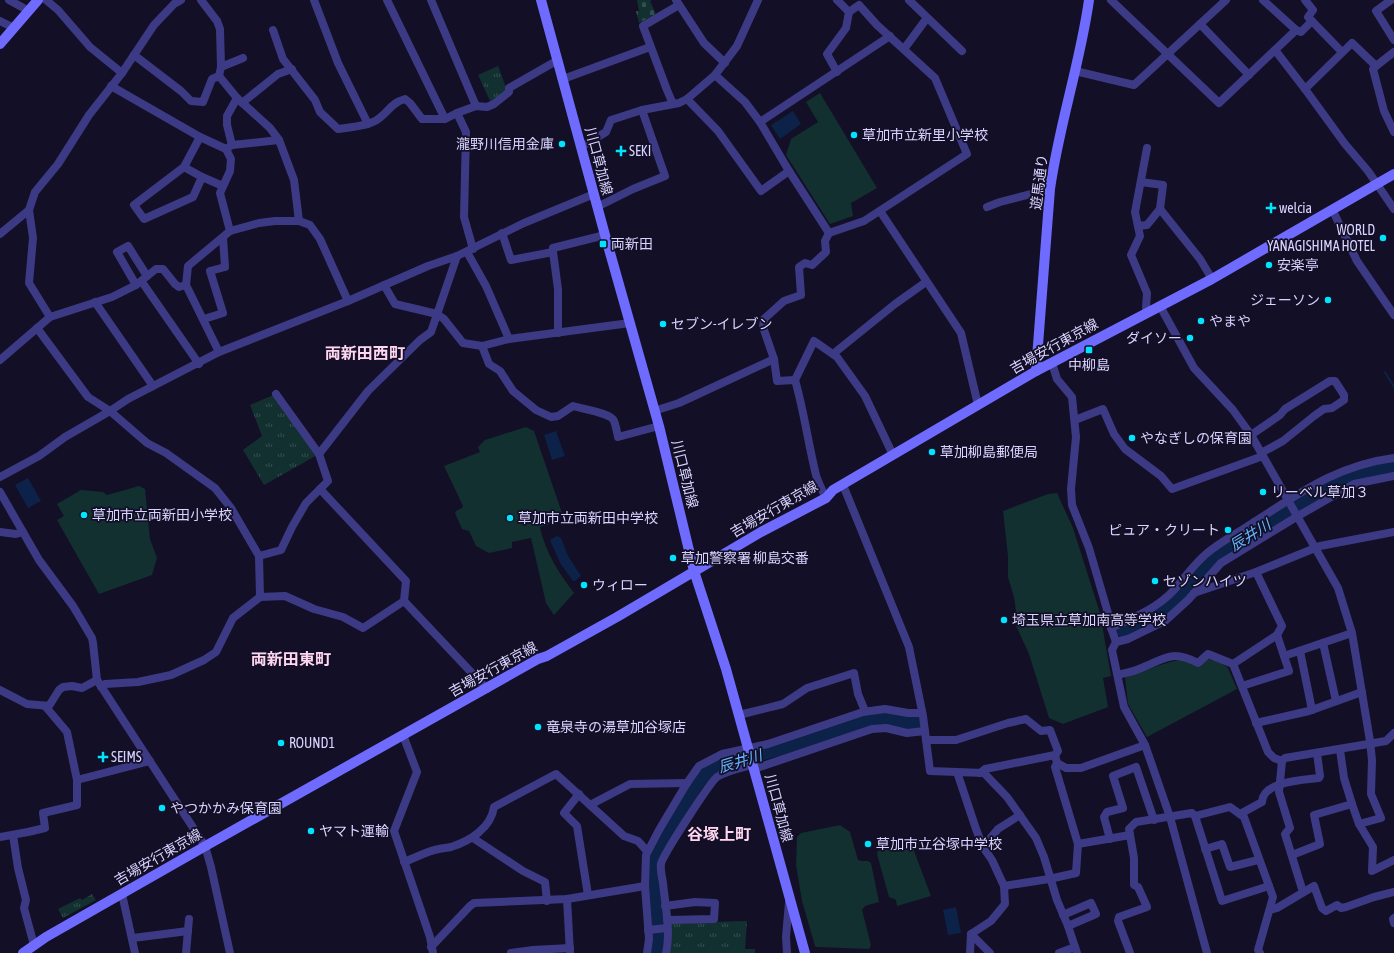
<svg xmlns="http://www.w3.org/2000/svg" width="1394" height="953" viewBox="0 0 1394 953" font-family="'Asap Condensed','Noto Sans JP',sans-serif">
	<defs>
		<pattern id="cemetery-stones" width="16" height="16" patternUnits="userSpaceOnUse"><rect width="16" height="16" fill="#12302f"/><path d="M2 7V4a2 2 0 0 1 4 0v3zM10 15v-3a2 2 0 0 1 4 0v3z" fill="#344d4e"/></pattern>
		<pattern id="park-tufts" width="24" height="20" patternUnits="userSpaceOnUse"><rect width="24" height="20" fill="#12302f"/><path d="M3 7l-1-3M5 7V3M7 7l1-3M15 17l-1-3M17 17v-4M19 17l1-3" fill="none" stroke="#344d4e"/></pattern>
	</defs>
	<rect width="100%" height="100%" fill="#130f26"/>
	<polygon fill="url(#cemetery-stones)" points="637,0 652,0 650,1 656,14 639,23 636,11 639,11"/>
	<g fill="url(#park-tufts)">
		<polygon points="498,66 507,90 491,103 478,75"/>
		<polygon points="276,394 319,454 264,485 243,450 262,436 250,405"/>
		<polygon points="92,894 96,900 63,918 58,909 80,898 82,900"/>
		<polygon points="747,921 745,949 755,949 755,953 669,953 669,923"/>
	</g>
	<g fill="#12302f">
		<polygon points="820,93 877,188 851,203 853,216 830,224 786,155 791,139 818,122 806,102"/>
		<path d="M526,427L534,431L562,513L549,517L550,524L540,527C545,552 559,573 574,593L554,615L546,603L531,538L512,542V548L489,553L476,546L469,531L462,529L455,513L456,511L462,508L463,506L444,466L480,452L478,447L485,440Z"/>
		<polygon points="139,486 145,489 150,539 157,558 152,575 99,594 57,520 64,516 57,504 81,490 103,492 107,495"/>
		<polygon points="1057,493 1073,528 1100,613 1111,676 1103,678 1108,707 1063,724 1049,718 1029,654 1011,615 1016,611 1014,597 1008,577 1008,556 1003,511 1048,494"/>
		<path d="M1208,659L1220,662L1228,668L1237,689L1147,737L1128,704L1125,677C1140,674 1155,666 1170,662C1182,659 1195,660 1208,659Z"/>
		<polygon points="840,825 850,832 858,860 862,861 868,861 871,863 879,902 865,906 862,910 871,945 869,949 816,947 815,946 802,901 796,865 797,837 801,833"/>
		<polygon points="908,842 911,843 931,896 897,906 896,900 889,897 877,854 878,851"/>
	</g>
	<g fill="#0c2248">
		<polygon points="793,111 801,124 780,139 771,125"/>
		<polygon points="556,431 565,456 552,460 544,435"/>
		<polygon points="28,478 41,501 28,508 15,485"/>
		<polygon points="557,536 561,538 568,556 581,576 575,581 573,581 560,563 550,540"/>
		<polygon points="956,907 961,933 948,935 943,910"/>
	</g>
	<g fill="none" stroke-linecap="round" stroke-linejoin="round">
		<polyline stroke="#0c2248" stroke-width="2" points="1385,372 1394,387"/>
		<g stroke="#0c2248" stroke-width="13">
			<polyline points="1123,631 1156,616 1176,601 1204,567 1214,557 1279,516 1336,482 1356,474 1394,466"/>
			<path d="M657,953L658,937L656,909L654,863L663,841L696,786L704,776L718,765L777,750L875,718C889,718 902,723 916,723"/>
		</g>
		<g stroke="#3d3a85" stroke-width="8">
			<polyline points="9,0 29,11"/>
			<polyline points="46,0 58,10 90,47 122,73"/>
			<polyline points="201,0 217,21 220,29 221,67"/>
			<polyline points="314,0 338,63 368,124"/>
			<polyline points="387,0 445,119"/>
			<polyline points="431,0 476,106"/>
			<polyline points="676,0 704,43 725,63"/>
			<polyline points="837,0 849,12"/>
			<polyline points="909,0 962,51"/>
			<polyline points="1111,0 1219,103 1296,30"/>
			<polyline points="1263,0 1296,30 1301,32 1312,21"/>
			<polyline points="1305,0 1313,10 1308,17 1342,52"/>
			<polyline points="1391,0 1376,11 1394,40"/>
			<polyline points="0,21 14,28"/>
			<polyline points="1200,24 1249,75"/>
			<path d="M273,30L283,59L315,100L320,112L338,129C350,127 364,127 375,121C387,115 390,103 405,99L410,103L422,119H445L457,113L476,106L487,107L494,104L509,92V88L558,60"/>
			<polyline points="904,49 927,18"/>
			<polyline points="1275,50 1305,89 1345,144 1368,171 1394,209"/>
			<polyline points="134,55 181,91 191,101 203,102 212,79 219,76 221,67 243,58"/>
			<polyline points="1376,66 1373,69 1384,111 1394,132"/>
			<polyline points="1075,71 1134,85 1226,0"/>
			<polyline points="715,75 745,102 760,122 789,171 829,233 864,221 967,154 935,78 877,25 859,5 849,12 846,28 827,54 837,72"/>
			<polyline points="563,79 650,47"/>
			<polyline points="111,86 200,137 226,149 231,159 230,171 220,193 230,231"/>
			<polyline points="1305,89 1352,43 1376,66 1394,52"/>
			<polyline points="687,99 718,131 761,191 789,171"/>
			<polyline points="242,103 278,74 292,69"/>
			<polyline points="673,104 667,90 643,26 679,5"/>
			<polyline points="457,113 466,132 464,217 473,249"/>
			<polyline points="760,122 890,36"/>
			<polyline points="232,145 227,125 227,116 237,98"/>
			<polyline points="581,147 606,132 611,120 642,110 679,103 687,99 715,75 737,46 758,0"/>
			<polyline points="1147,148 1135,212 1140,236 1131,255 1147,293 1146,308 1147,312"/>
			<polyline points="226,149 232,145 279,140"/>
			<polyline points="184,167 202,177 193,197 144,219 134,205 184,167 200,137"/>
			<polyline points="202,177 223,186"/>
			<polyline points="1141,182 1163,185 1160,209"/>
			<polyline points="597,207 633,189 665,176 642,110"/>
			<polyline points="987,207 1000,202 1050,189"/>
			<polyline points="1332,209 1357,261 1394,315"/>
			<polyline points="29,210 33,238 29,283 50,317"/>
			<polyline points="880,211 961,333 978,405"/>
			<polyline points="299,221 310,225 320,239 348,301"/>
			<polyline points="1138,226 1147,225 1160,209 1200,259 1212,279"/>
			<polyline points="502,233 511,260 553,252"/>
			<polyline points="0,234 29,210 35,192 58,164 89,115 122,73 154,25 174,4 181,0"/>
			<polyline points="467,252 486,286 509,339"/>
			<polyline points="142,282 199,364"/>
			<polyline points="136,285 117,252 128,246 147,276"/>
			<polyline points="186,285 188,266 230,231 259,223 275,221 299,221 294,180 279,140 270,128 237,98 219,76"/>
			<polyline points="384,285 395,304 437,314 444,319 463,343 482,346 509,339 630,323"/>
			<polyline points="95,302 153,386"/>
			<polyline points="1160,306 1194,368 1233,410 1251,435 1338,588 1352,633 1370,741 1372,760 1371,794 1381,818 1359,824"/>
			<polyline points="204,319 223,313 210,271 225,267 223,238"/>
			<polyline points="37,328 88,397 110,411 147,443 166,453 215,488 231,508 259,556 260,597 233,618 216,652 204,660 171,675 138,682 105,684 101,687"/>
			<polyline points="558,333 558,289 553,252 553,248 605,235"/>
			<path d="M482,346L489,364L500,371L513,391L536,410L551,417L558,416L573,406C582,409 611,413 614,421C616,426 617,432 618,437L659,426"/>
			<polyline points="833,354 895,304 926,282"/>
			<polyline points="0,360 50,317 112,297 136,285 156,269 163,269 175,284 179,287 186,285 219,352"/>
			<polyline points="1052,363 1057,379 1072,397 1076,437 1071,489 1072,505 1089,548 1108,613 1108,619 1116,642 1112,650 1124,707 1145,745 1170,817 1207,953"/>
			<polyline points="795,380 814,341 837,357 865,396 893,455"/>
			<polyline points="276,394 319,454"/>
			<polyline points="654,411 679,403 774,359"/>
			<polyline points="1075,420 1103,409 1114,434 1125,449 1161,476 1172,489 1263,456"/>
			<polyline points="1251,435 1280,415 1285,409 1330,381 1335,381 1344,395 1344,400 1332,408 1324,409 1314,416 1283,441 1261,453"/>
			<polyline points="0,477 39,456 65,437 110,411 128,399 219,352 348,301 428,266 457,256 524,223 594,194"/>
			<polyline points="843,485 909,647 923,716 930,771 984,773 1007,797 1036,838 1044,857 1057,900 1068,926 1077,953"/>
			<polyline points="0,492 39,560 73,606 92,638 93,643 97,680 205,846 211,867 230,953"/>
			<path d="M826,498C822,490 818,482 816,475C808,443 804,411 795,380L777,381L774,359L763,327L764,319L784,301L801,295L799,267L805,263L812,265L826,252L825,241L829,233"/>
			<polyline points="0,532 16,534 23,532"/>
			<polyline points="259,556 281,550 292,527 306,503 328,481 319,454 368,391 420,340 431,332 457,256"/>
			<polyline points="1194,593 1256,572 1320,546 1394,532"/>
			<polyline points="260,597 285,596 314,609 343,617 363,628 404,601 406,581 320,489"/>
			<polyline points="404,601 487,689"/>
			<path d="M1111,628C1133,618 1156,609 1173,591C1184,579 1193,565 1206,554C1220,542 1238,533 1254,522C1300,493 1338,465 1394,458"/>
			<polyline points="1116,642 1128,639 1165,621 1188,600 1221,563 1298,516 1354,484 1394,476"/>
			<polyline points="1323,643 1336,701"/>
			<polyline points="1300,651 1312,710"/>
			<polyline points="1284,656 1352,633"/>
			<polyline points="1233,664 1277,635 1282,626 1256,572"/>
			<path d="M1118,675C1125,673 1132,672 1139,669C1165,659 1170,649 1198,663L1208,654L1233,664L1268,752L1274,758L1282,761"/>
			<polyline points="1242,686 1289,671 1277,635"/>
			<polyline points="0,690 27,704 49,706 59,690 63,687 72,686 82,688 97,680"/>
			<polyline points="45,706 67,732 77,780"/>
			<polyline points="739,715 783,704 807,688 854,673 858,694 865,711"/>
			<polyline points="1256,723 1309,711 1362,692"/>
			<polyline points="403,735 417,772 394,831 430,937 433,953"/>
			<polyline points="926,740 956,740 1008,723 1026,719 1041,731 1050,730 1058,751 1055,755 985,769 980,773"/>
			<polyline points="1340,750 1344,778 1352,804 1359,824 1373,847 1372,871 1394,860"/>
			<polyline points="1057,763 1066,768 1081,768 1145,745"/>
			<polyline points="754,769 872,729 886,728 907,733 925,731"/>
			<polyline points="957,772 976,829 983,847 992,860 1004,886 1005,904 991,921 971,934 970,953"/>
			<polyline points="579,794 564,813 577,826 588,895"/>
			<polyline points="590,805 630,784 687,783"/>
			<path d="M1240,814L1262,802C1263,781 1304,780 1319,778L1320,776L1317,753"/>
			<polyline points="1195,816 1230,807 1244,817 1273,897 1258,950 1260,953"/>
			<polyline points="13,835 18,868 26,900 24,908 34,945"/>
			<polyline points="0,837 28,832 45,828 43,813 77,805 77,780 150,761"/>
			<polyline points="473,838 523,871 545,882 547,901"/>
			<polyline points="1110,839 1104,817 1107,812 1123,808 1113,776 1136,767 1154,820"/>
			<polyline points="1078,844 1130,835"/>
			<polyline points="983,847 998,829 1020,815"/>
			<polyline points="1205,849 1222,844 1230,867 1258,860"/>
			<polyline points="1292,855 1320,844 1314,815 1352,804"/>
			<path d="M404,862C415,858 427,851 439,849C443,848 447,848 451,847C470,841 491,828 494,807L556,774L624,836L638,841L647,851"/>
			<polyline points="1004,886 1049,879 1076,873 1078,844 1055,767 1057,763 1055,755"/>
			<polyline points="1303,892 1285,834 1290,828 1279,792 1282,761 1285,758 1386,741 1394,733"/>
			<polyline points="122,894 135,953"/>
			<polyline points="567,899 570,953"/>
			<polyline points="665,906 695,902 715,903 714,919 667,920"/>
			<polyline points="1270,910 1277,908 1314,886 1322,908 1326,911 1337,905 1341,908 1346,907 1374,897 1394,892"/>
			<polyline points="1063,915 1091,903 1096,914 1068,926"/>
			<polyline points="1394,918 1393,919 1394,923"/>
			<polyline points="648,930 667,928"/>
			<polyline points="971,934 990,953"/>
			<polyline points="133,938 188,931"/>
			<polyline points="431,947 470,906 474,903 567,899 645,886"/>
			<polyline points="186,953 189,919"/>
			<polyline points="511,953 533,950 570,948"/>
			<polyline points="647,953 649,939 645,886 646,855 659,830 687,783 699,766 722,754 768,744 863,712 885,709 908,713 922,713"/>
			<path d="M666,953C671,932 665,904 663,883C662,877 660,870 661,864C662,856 711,781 717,777C728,770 741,768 752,765"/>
			<polyline points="787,953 786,937 789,902"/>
			<polyline points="1059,953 1075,947"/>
			<polyline points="1130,953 1118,921 1119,917 1147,907 1138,887 1134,885 1134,858 1129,829 1136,822 1192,813 1195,816 1222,901 1269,886"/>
		</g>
		<g stroke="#6f6bff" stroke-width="10">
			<polyline points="541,0 605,235 659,426 694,571 726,669 805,953"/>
			<polyline points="0,44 38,0"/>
			<path d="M1036,371L1050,189C1059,125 1080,64 1089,0"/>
			<polyline points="23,953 46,937 209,844 538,659 547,656 617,617 761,532 826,498 833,490 1036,371 1212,279 1394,174"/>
		</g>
	</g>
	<g fill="#00e5ff" stroke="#130f26" stroke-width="1.5">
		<circle cx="854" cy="135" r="4"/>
		<circle cx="562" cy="144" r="4"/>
		<path d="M619 145h4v4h4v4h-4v4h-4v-4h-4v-4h4z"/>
		<path d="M1269 202h4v4h4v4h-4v4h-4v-4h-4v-4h4z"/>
		<circle cx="1383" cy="238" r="4"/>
		<rect x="599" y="240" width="8" height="8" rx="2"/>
		<circle cx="1269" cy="265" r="4"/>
		<circle cx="1328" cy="300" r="4"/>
		<circle cx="1201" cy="321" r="4"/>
		<circle cx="663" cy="324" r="4"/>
		<circle cx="1190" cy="338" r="4"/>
		<rect x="1085" y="346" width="8" height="8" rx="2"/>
		<circle cx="1132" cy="438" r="4"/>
		<circle cx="932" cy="452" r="4"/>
		<circle cx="1263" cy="492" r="4"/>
		<circle cx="84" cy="515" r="4"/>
		<circle cx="510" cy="518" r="4"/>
		<circle cx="1228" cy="530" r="4"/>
		<circle cx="673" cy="558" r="4"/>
		<circle cx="1155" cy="581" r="4"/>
		<circle cx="584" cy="585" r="4"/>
		<circle cx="1004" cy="620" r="4"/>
		<circle cx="538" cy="727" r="4"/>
		<circle cx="281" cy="743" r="4"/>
		<path d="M101 751h4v4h4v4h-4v4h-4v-4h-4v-4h4z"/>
		<circle cx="162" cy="808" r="4"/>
		<circle cx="311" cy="831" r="4"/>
		<circle cx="868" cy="844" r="4"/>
	</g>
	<g text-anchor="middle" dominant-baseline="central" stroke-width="3.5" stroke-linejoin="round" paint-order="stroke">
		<g font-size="14" fill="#d9d4ff" stroke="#130f26" text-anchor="start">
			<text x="862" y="135">草加市立新里小学校</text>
			<text x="554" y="144" text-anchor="end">瀧野川信用金庫</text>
			<text x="629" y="151">SEKI</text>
			<text x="1279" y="208">welcia</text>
			<text x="1375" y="230" text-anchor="end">WORLD<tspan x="1375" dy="16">YANAGISHIMA HOTEL</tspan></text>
			<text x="611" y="244">両新田</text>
			<text x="1277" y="265">安楽亭</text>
			<text x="1320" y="300" text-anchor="end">ジェーソン</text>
			<text x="1209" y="321">やまや</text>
			<text x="671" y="324">セブン-イレブン</text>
			<text x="1182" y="338" text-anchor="end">ダイソー</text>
			<text x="1089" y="365" text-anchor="middle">中柳島</text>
			<text x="1140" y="438">やなぎしの保育園</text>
			<text x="940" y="452">草加柳島郵便局</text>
			<text x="1271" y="492">リーベル草加３</text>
			<text x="92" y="515">草加市立両新田小学校</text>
			<text x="518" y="518">草加市立両新田中学校</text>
			<text x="1220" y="530" text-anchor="end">ピュア・クリート</text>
			<text x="681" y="558">草加警察署 柳島交番</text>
			<text x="1163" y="581">セゾンハイツ</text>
			<text x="592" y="585">ウィロー</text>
			<text x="1012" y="620">埼玉県立草加南高等学校</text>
			<text x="546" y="727">竜泉寺の湯草加谷塚店</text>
			<text x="289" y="743">ROUND1</text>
			<text x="111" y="757">SEIMS</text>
			<text x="170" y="808">やつかかみ保育園</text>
			<text x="319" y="831">ヤマト運輸</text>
			<text x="876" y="844">草加市立谷塚中学校</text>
		</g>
		<g font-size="14" fill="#d9d4ff" stroke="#130f26">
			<text transform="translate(599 161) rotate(75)">川口草加線</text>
			<text transform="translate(1039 182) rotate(-83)">遊馬通り</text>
			<text transform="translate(1054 346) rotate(-29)">吉場安行東京線</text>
			<text transform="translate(685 474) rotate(76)">川口草加線</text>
			<text transform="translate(774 509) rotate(-30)">吉場安行東京線</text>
			<text transform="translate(493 669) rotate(-29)">吉場安行東京線</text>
			<text transform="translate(779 808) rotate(75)">川口草加線</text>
			<text transform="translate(158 857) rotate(-30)">吉場安行東京線</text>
		</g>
		<g font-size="15" font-style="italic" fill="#62b6ff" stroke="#130f26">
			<text transform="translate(1250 535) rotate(-32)">辰井川</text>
			<text transform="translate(740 761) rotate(-17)">辰井川</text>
		</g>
		<g font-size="16" font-weight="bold" fill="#ffd6f0" stroke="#130f26">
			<text x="365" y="353">両新田西町</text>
			<text x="291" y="659">両新田東町</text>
			<text x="719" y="834">谷塚上町</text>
		</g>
	</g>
</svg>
